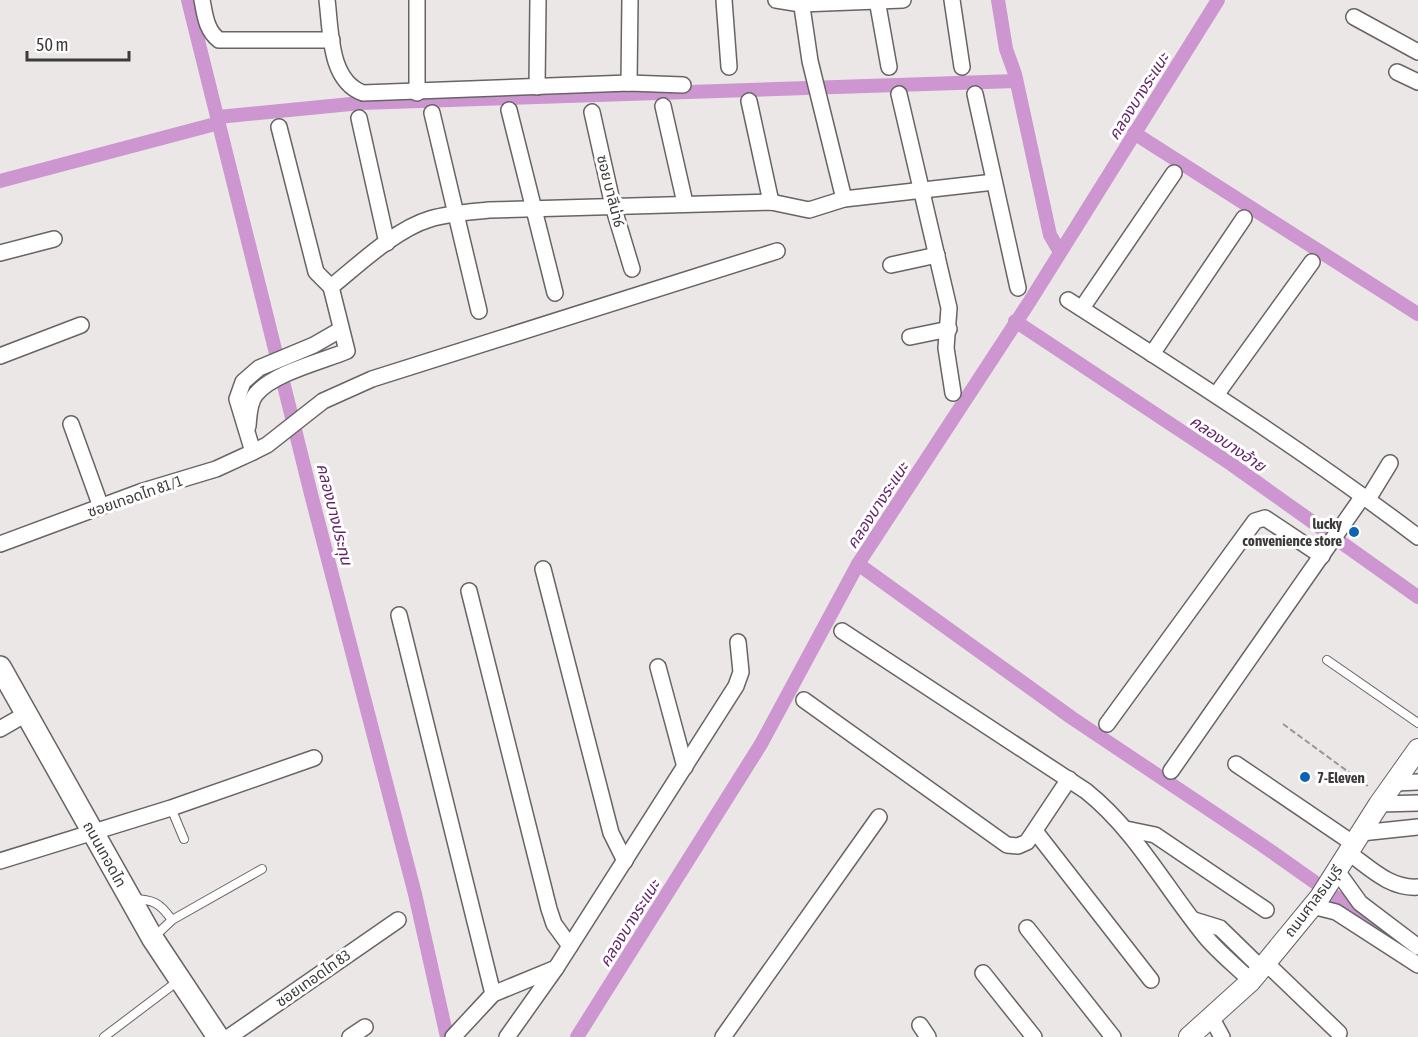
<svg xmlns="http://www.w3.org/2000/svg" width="1418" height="1037" viewBox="0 0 1418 1037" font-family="'Asap Condensed','Noto Sans Thai',sans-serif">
	<rect width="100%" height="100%" fill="#ece7e7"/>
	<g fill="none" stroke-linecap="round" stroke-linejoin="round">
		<g stroke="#cd96d0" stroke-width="14">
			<polyline points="188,0 311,494 415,894 447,1037"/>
			<polyline points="998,0 1006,49 1015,74 1050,235 1060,252"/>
			<polyline points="218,117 361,103 1016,81"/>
			<polyline points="1134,133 1418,314"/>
			<polyline points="0,181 219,123"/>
			<polyline points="1015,321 1231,464 1418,597"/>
			<polyline points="858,564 1072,718 1262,845 1418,955"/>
			<polyline points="577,1037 761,744 858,564 1030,301 1218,0"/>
		</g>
		<g stroke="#686464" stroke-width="10">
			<g id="service">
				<polyline points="1327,660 1418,723"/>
				<polyline points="171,808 184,839"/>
				<path d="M132,899C153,899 160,903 172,920L153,938"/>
				<polyline points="172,920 262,869"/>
				<polyline points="104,1037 178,981"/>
			</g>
		</g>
		<g stroke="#686464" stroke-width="18">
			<g id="minor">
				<path d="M202,0C205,15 206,30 219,40H332"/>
				<path d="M327,0C331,31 329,81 363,93L629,83L683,85"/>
				<polyline points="724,0 729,67"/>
				<polyline points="776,0 801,4 903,0"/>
				<polyline points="801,0 810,61 844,199"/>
				<polyline points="877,0 889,67"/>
				<polyline points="952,0 962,67"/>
				<polyline points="1354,17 1418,52"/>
				<polyline points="1397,72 1418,82"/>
				<polyline points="629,83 630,0"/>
				<polyline points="537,87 538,0"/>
				<polyline points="417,93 417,0"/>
				<polyline points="899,94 949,308 946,348 953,393"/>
				<polyline points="975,94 1018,288"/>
				<polyline points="749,101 771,202"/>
				<polyline points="663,106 685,203"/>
				<polyline points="509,110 555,293"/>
				<polyline points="592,112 613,206 632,269"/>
				<polyline points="432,113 479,311"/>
				<polyline points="359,118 387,243"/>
				<polyline points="279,127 316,272 331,287"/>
				<polyline points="0,253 54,239"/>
				<polyline points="891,265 937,255"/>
				<path d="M331,287C358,265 396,229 430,219C449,213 469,212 489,210L771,202L809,210L844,199L994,182"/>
				<path d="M1068,300C1187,376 1306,452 1418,537"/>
				<polyline points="1082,308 1174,173"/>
				<polyline points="910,337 949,329"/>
				<polyline points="1152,354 1244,218"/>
				<polyline points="0,356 81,325"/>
				<polyline points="1216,395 1312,262"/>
				<polyline points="71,424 101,507"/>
				<path d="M248,426C249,415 249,402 256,394C273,373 323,361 347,351L331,287"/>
				<polyline points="253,452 267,445 323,401 372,379 777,251"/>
				<polyline points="1368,499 1390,463"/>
				<polyline points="0,544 143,491 216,469 253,452 237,399 243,382 259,368 314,345 340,330"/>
				<polyline points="543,569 611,833 625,861"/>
				<polyline points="469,591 549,909 554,924 570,946"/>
				<polyline points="399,615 493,994"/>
				<path d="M842,631L1086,791C1136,831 1165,887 1205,936C1218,952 1236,966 1251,981"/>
				<polyline points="658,667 685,767"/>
				<polyline points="804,700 1007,845 1018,846 1027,842 1069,779"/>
				<polyline points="1107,724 1255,521 1265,518 1322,556"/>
				<polyline points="0,729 26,714"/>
				<polyline points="1236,764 1354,844"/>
				<polyline points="1171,771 1363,496"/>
				<polyline points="1395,783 1418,782"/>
				<polyline points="1379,804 1418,803"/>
				<polyline points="1126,829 1155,835 1266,910"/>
				<polyline points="1035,831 1151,980"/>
				<polyline points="1361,833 1418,827"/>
				<path d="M1349,853C1370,868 1390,889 1418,887"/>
				<polyline points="0,861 171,808 314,758"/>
				<polyline points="1337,871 1360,903 1418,947"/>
				<polyline points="1312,906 1336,912 1418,965"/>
				<polyline points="1194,920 1220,928 1261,968"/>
				<polyline points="1027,928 1113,1037"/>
				<polyline points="1266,963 1339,1033"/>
				<polyline points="983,973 1034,1037"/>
				<polyline points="1211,1017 1222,1037"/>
				<polyline points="920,1025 928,1037"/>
				<polyline points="229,1037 398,920"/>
				<polyline points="350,1037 365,1027"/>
				<polyline points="453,1037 493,994 556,968 736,686 741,672 738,642"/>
				<polyline points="507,1037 556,968"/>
				<polyline points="723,1037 879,817"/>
			</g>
		</g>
		<g stroke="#686464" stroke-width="22">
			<polyline id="tertiary" points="1189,1037 1251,981 1320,897 1379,804 1418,749"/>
		</g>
		<g stroke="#686464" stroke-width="24">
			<polyline id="secondary" points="0,667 153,939 218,1037"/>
		</g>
		<polyline stroke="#999696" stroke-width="2" stroke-dasharray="6 3" stroke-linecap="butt" points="1283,724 1369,787"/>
		<use href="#service" stroke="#fff" stroke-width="8"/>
		<use href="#minor" stroke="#fff" stroke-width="15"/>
		<use href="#tertiary" stroke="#fff" stroke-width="20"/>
		<use href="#secondary" stroke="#fff" stroke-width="21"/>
	</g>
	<g fill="#0e64b2" stroke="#fff" stroke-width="2">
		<circle cx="1354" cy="532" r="6"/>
		<circle cx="1305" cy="777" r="6"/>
	</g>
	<g text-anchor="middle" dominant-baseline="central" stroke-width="6" stroke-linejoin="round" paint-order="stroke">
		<g font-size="15" fill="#3c3a3a" stroke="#fff">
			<text transform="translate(611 191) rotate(76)">ซอย บาลีน่า6</text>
			<text transform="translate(135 496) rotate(-19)">ซอยเทอดไท 81/1</text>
			<text transform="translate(105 854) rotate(61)">ถนนเทอดไท</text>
			<text transform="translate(1313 901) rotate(-53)">ถนนศาลธนบุรี</text>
			<text transform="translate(313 978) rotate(-35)">ซอยเทอดไท 83</text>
		</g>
		<g font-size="15" font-weight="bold" fill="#3c3a3a" stroke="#fff" text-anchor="end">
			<text x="1342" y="523">lucky<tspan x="1342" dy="17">convenience store</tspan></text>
			<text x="1317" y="777" text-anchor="start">7-Eleven</text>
		</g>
		<g font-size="16" font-style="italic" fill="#65236a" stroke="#fff">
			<text transform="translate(1138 96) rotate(-58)">คลองบางระแนะ</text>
			<text transform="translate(1228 443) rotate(34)">คลองบางอ้าย</text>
			<text transform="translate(877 505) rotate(-57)">คลองบางระแนะ</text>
			<text transform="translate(335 514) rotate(76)">คลองบางประทุน</text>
			<text transform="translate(629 923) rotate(-58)">คลองบางระแนะ</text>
		</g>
	</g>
	<path d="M27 51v9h102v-9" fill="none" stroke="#3c3a3a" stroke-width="3"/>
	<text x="36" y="51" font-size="18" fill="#3c3a3a" stroke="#ffffff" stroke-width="4.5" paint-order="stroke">50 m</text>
</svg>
